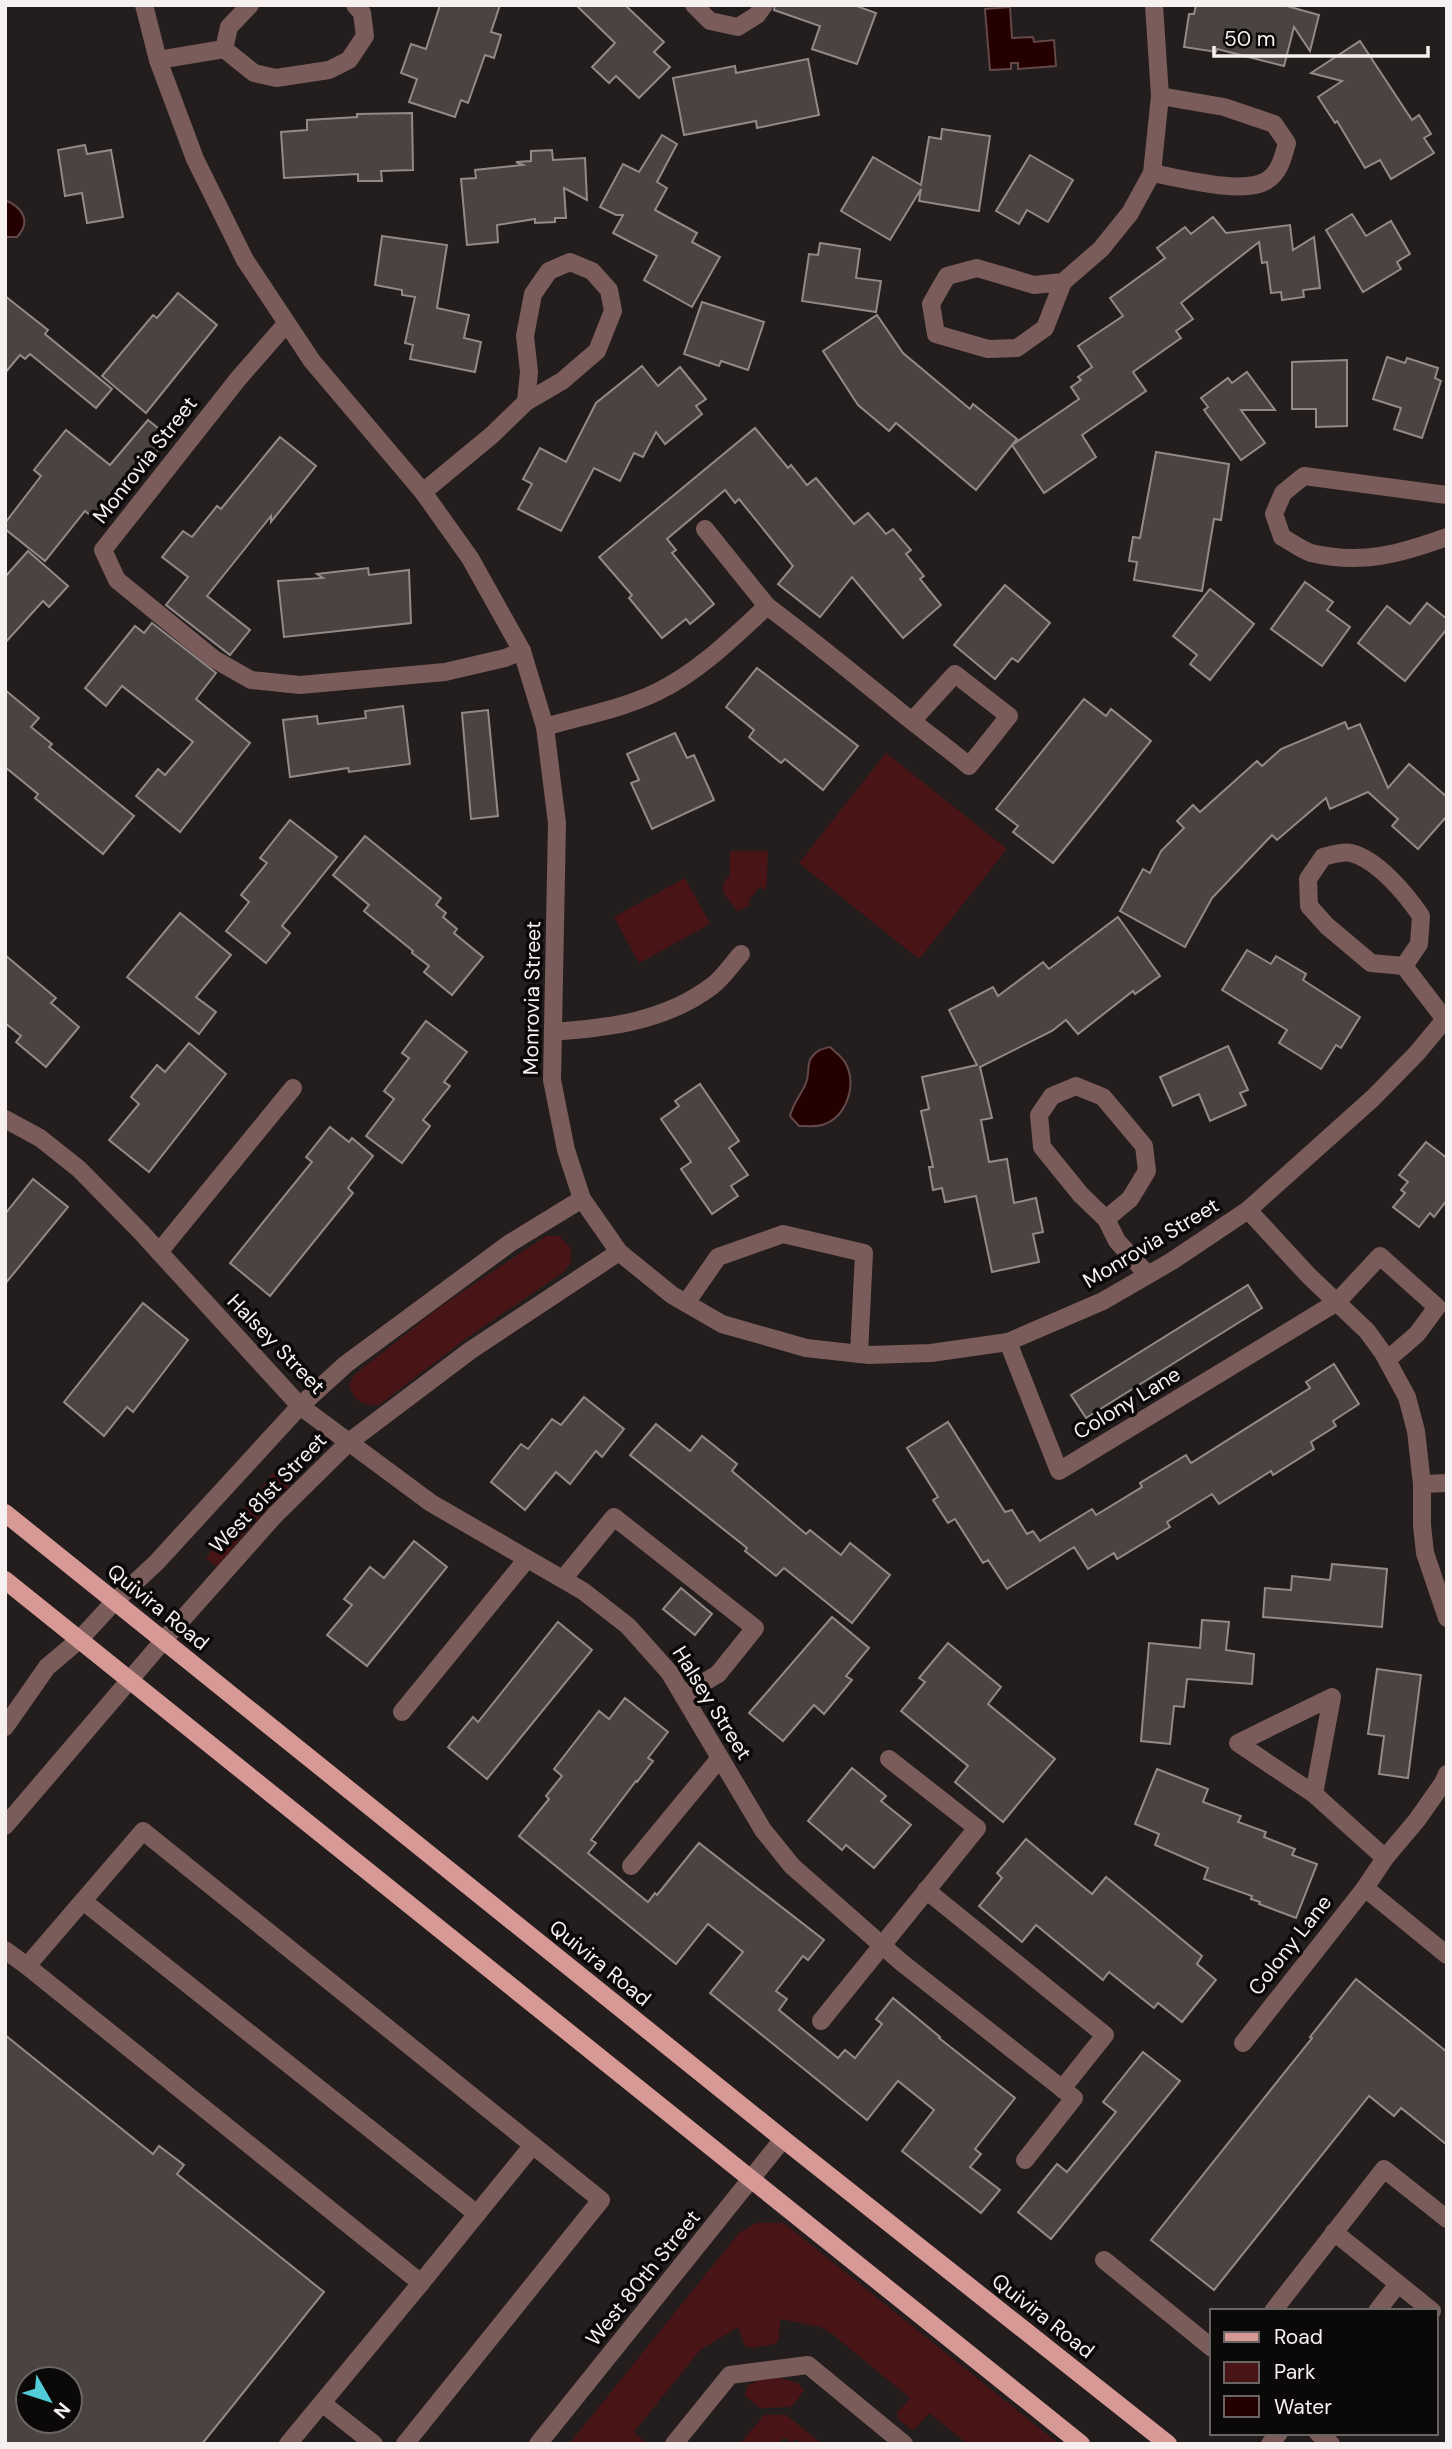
<svg xmlns="http://www.w3.org/2000/svg" width="1452" height="2449" viewBox="0 0 1452 2449" font-family="'DM Sans',sans-serif">
	<rect width="100%" height="100%" fill="#241d1d"/>
	<g fill="#491415">
		<polygon points="886,753 1007,849 919,959 799,863"/>
		<path d="M730,851H768L766,891L760,886L748,902L751,905L737,911C728,896 715,892 730,875Z"/>
		<polygon points="685,878 710,924 639,963 614,917"/>
		<path d="M546,1236H560L571,1249V1262L565,1271L464,1340L379,1405C363,1406 354,1401 349,1385L354,1375L440,1307Z"/>
		<polygon points="273,1473 289,1486 250,1527 217,1567 206,1558"/>
		<polygon points="756,2223 784,2223 1059,2444 968,2444 929,2413 915,2429 911,2429 899,2420 897,2413 910,2398 831,2333 821,2327 780,2319 779,2339 775,2344 751,2348 745,2346 738,2327 700,2350 634,2432 647,2444 569,2444 739,2233"/>
		<polygon points="776,2377 798,2383 804,2391 791,2407 760,2408 745,2396 747,2386 761,2379"/>
		<polygon points="764,2415 786,2415 822,2444 802,2444 795,2439 791,2443 784,2437 778,2444 740,2444"/>
	</g>
	<g fill="#240001" stroke="#634849" stroke-width="2">
		<polygon points="1010,7 1012,38 1033,37 1034,42 1054,40 1056,66 1018,69 1018,63 1011,63 1011,69 990,70 985,9"/>
		<path d="M5,200C22,207 32,221 17,237H5Z"/>
		<path d="M830,1047C835,1052 843,1057 846,1064C857,1086 846,1118 822,1125C815,1127 806,1126 799,1126L790,1116C794,1100 802,1095 807,1080C809,1073 807,1065 811,1058C816,1050 822,1049 830,1047Z"/>
	</g>
	<g fill="#4b4342" stroke="#928989" stroke-width="2" fill-rule="evenodd">
		<polygon points="440,5 500,5 491,32 501,35 494,58 485,55 468,103 461,100 455,117 409,102 417,79 401,73 411,44 426,49"/>
		<polygon points="576,5 625,5 664,42 654,52 670,67 639,98 616,76 609,83 592,67 615,43"/>
		<polygon points="775,5 854,5 876,13 857,64 812,49 820,26 774,10"/>
		<polygon points="1196,5 1283,5 1319,15 1310,51 1294,27 1284,66 1217,49 1216,52 1184,47 1189,14 1194,14"/>
		<polygon points="1360,41 1412,120 1419,115 1431,134 1424,138 1434,153 1391,179 1380,160 1365,168 1337,121 1335,123 1318,97 1342,81 1311,73"/>
		<polygon points="808,59 819,115 757,128 756,121 684,135 673,78 735,66 736,73"/>
		<polygon points="412,113 413,170 381,171 382,181 358,181 358,174 284,178 281,132 307,130 307,120 357,117 357,114"/>
		<polygon points="942,129 990,136 979,211 919,201 921,189 890,240 841,211 873,157 921,185 929,137 941,139"/>
		<polygon points="662,135 677,144 657,182 667,188 655,210 697,233 692,242 720,257 692,307 644,280 657,256 613,233 623,215 616,215 600,207 623,164 639,172"/>
		<polygon points="85,145 87,154 111,150 123,217 87,223 82,193 65,196 58,150"/>
		<polygon points="552,150 553,160 585,158 587,200 564,188 566,218 555,218 555,222 535,223 535,219 497,225 498,242 467,245 461,179 476,178 475,170 523,165 516,162 531,161 531,151"/>
		<polygon points="1030,155 1073,180 1048,222 1027,210 1019,224 996,211"/>
		<polygon points="1352,214 1366,236 1391,221 1410,254 1397,262 1401,269 1363,292 1326,230"/>
		<polygon points="1213,217 1226,233 1290,225 1293,250 1314,237 1320,288 1303,290 1304,297 1282,300 1281,292 1271,293 1267,262 1262,263 1259,242 1181,303 1193,319 1176,331 1181,338 1133,372 1146,391 1082,435 1096,457 1044,493 1012,445 1079,399 1071,387 1081,380 1078,377 1092,367 1078,346 1123,316 1110,298 1165,258 1157,248 1185,227 1191,234"/>
		<polygon points="382,236 447,245 437,308 469,315 464,338 481,342 475,372 410,359 413,345 405,343 415,297 402,295 402,290 375,285"/>
		<polygon points="820,243 860,249 856,278 881,281 876,312 802,301 809,254 818,255"/>
		<polygon points="178,293 217,325 146,413 102,376 153,315 157,318"/>
		<polygon points="5,296 48,330 45,334 112,389 96,408 30,354 25,359 20,355 5,373"/>
		<polygon points="702,302 764,322 748,370 721,361 719,366 684,354"/>
		<polygon points="877,315 903,353 970,409 973,404 1017,439 976,490 896,423 889,431 858,405 823,351"/>
		<polygon points="1387,357 1405,363 1407,358 1438,368 1435,378 1441,381 1422,438 1394,429 1401,408 1373,399"/>
		<polygon points="1347,360 1347,426 1316,427 1316,409 1292,409 1292,362"/>
		<polygon points="642,366 658,386 680,367 706,399 696,406 702,414 665,444 656,432 643,457 634,453 620,481 594,468 561,531 518,509 532,484 523,479 540,448 566,462 596,403"/>
		<polygon points="1247,372 1275,410 1241,410 1265,443 1241,460 1204,410 1208,407 1201,398 1228,378 1232,383"/>
		<polygon points="148,420 169,437 155,454 152,452 97,521 85,511 45,561 5,529 5,523 41,476 34,470 66,430 110,465"/>
		<polygon points="755,428 788,468 791,465 807,485 816,478 854,524 868,513 886,534 893,529 911,550 906,554 924,576 920,579 941,605 903,638 852,577 820,617 778,584 793,566 739,499 735,503 725,490 667,539 676,550 672,553 714,604 690,624 686,619 662,638 629,598 632,595 599,557"/>
		<polygon points="280,437 316,466 271,522 271,516 207,596 250,630 230,655 166,605 188,577 162,557 183,531 192,537 217,506 221,509"/>
		<polygon points="1156,452 1229,464 1221,520 1214,519 1202,591 1134,580 1137,562 1129,561 1133,537 1140,538"/>
		<polygon points="28,551 68,586 49,607 43,601 5,643 5,577"/>
		<polygon points="368,568 369,575 409,570 411,623 284,637 278,581 323,578 317,574"/>
		<polygon points="1305,582 1333,602 1327,610 1350,627 1322,666 1271,629"/>
		<polygon points="1005,585 1050,623 1018,662 1012,658 995,679 954,645"/>
		<polygon points="1210,589 1254,624 1210,680 1190,664 1197,655 1173,636"/>
		<polygon points="1427,603 1447,619 1447,629 1405,681 1358,643 1387,606 1410,624"/>
		<polygon points="152,623 216,673 196,699 250,743 180,832 136,796 158,769 165,775 193,742 122,686 106,706 85,688 135,626 144,633"/>
		<polygon points="757,668 858,746 823,790 785,759 781,763 749,737 754,730 726,707"/>
		<polygon points="5,690 39,718 31,727 52,744 49,747 134,816 103,854 35,798 38,794 5,767"/>
		<polygon points="1084,699 1106,716 1111,709 1151,741 1053,863 1013,832 1018,826 996,809"/>
		<polygon points="403,706 410,764 349,772 348,768 290,777 283,720 317,716 318,724 366,718 365,711"/>
		<polygon points="488,710 498,816 471,819 462,713"/>
		<polygon points="1345,722 1348,729 1360,724 1388,788 1409,764 1447,797 1447,816 1418,849 1392,826 1398,819 1368,792 1330,809 1326,798 1277,840 1272,835 1212,898 1185,947 1120,911 1143,869 1150,873 1161,851 1184,828 1177,821 1193,805 1200,812 1257,761 1262,766 1281,749"/>
		<polygon points="675,733 687,758 694,755 714,800 652,829 631,783 639,780 627,754"/>
		<polygon points="290,820 337,857 282,926 290,933 266,963 226,931 249,902 241,895 267,863 260,858"/>
		<polygon points="365,836 441,898 436,905 446,913 443,917 457,929 454,933 483,957 452,995 424,972 429,966 412,953 413,951 364,911 369,905 333,875"/>
		<polygon points="180,913 231,955 196,997 216,1012 199,1034 127,977"/>
		<polygon points="1118,917 1160,976 1135,994 1133,991 1078,1034 1066,1020 1052,1031 980,1067 992,1118 981,1120 989,1162 1007,1159 1014,1203 1036,1198 1043,1232 1033,1234 1039,1262 992,1272 976,1196 945,1202 942,1188 933,1190 929,1167 933,1167 921,1111 929,1109 922,1077 977,1065 949,1010 993,987 998,996 1043,962 1049,969"/>
		<polygon points="1247,950 1271,964 1276,956 1306,974 1303,980 1360,1017 1341,1048 1336,1045 1321,1069 1279,1043 1287,1030 1222,990"/>
		<polygon points="5,955 56,998 51,1003 79,1027 46,1067 16,1042 21,1036 5,1023"/>
		<polygon points="426,1021 467,1052 444,1082 450,1086 423,1120 430,1126 402,1163 366,1136 394,1099 384,1091 409,1058 402,1053"/>
		<polygon points="189,1043 226,1074 149,1172 109,1140 139,1104 131,1097 157,1065 165,1072"/>
		<polygon points="1228,1046 1248,1090 1240,1093 1246,1105 1210,1121 1199,1094 1173,1106 1160,1077"/>
		<polygon points="700,1084 739,1141 729,1148 748,1175 731,1186 738,1196 712,1214 681,1169 691,1162 661,1119 679,1106 675,1101"/>
		<polygon points="330,1127 349,1142 352,1138 373,1156 348,1188 353,1193 270,1296 230,1263 312,1162 306,1157"/>
		<polygon points="1426,1142 1447,1158 1447,1200 1434,1217 1430,1213 1419,1227 1393,1207 1405,1193 1401,1190 1408,1182 1399,1175"/>
		<polygon points="33,1179 68,1207 5,1284 5,1214"/>
		<polygon points="1248,1285 1262,1308 1086,1418 1071,1395"/>
		<polygon points="143,1303 188,1340 133,1412 127,1407 104,1436 64,1402"/>
		<polygon points="1334,1364 1359,1404 1333,1421 1336,1426 1311,1442 1314,1449 1273,1475 1271,1471 1219,1504 1212,1494 1167,1522 1170,1527 1117,1559 1114,1553 1088,1569 1074,1547 1007,1589 988,1560 983,1563 955,1519 948,1523 933,1500 938,1497 907,1448 948,1422 1005,1512 1012,1510 1027,1534 1033,1531 1040,1541 1092,1509 1096,1515 1142,1487 1140,1483 1186,1455 1191,1463 1310,1388 1306,1382"/>
		<polygon points="584,1397 624,1429 602,1457 596,1451 570,1484 556,1472 525,1510 491,1482 521,1444 528,1449 552,1419 561,1425"/>
		<polygon points="656,1424 690,1451 702,1436 737,1464 732,1471 806,1534 810,1530 841,1555 850,1543 890,1575 852,1623 784,1568 776,1576 745,1551 747,1548 630,1455"/>
		<polygon points="414,1541 447,1567 367,1666 327,1635 352,1605 344,1599 370,1567 384,1578"/>
		<polygon points="1332,1564 1387,1569 1382,1627 1263,1617 1265,1588 1291,1590 1292,1576 1330,1580"/>
		<polygon points="681,1588 712,1614 695,1635 663,1609"/>
		<polygon points="832,1617 869,1648 846,1676 852,1680 824,1714 814,1705 783,1741 749,1713"/>
		<polygon points="1202,1620 1229,1622 1226,1650 1254,1654 1252,1684 1187,1679 1184,1707 1174,1706 1170,1744 1141,1741 1149,1643 1200,1648"/>
		<polygon points="558,1622 592,1650 487,1779 448,1747 473,1717 478,1722"/>
		<polygon points="948,1643 1001,1687 988,1704 1055,1759 1003,1822 955,1782 968,1766 901,1711 925,1682 919,1678"/>
		<polygon points="1377,1669 1421,1675 1408,1778 1379,1774 1384,1736 1368,1734"/>
		<polygon points="625,1698 668,1732 648,1758 653,1761 637,1782 636,1781 591,1840 596,1843 588,1853 648,1902 655,1893 657,1895 699,1843 824,1940 808,1960 803,1956 776,1991 787,1999 779,2010 838,2058 845,2050 855,2058 882,2024 876,2019 893,1998 940,2037 939,2038 1015,2098 975,2149 981,2154 970,2167 1000,2190 981,2213 902,2151 934,2110 898,2081 867,2120 710,1993 743,1952 708,1924 676,1964 519,1836 549,1799 546,1796 562,1776 554,1769 599,1711 609,1719"/>
		<polygon points="852,1768 886,1796 881,1801 911,1825 874,1868 846,1845 842,1850 808,1821"/>
		<polygon points="1157,1769 1208,1789 1203,1802 1241,1816 1238,1822 1266,1832 1264,1837 1295,1849 1292,1855 1317,1864 1296,1918 1259,1904 1260,1902 1251,1899 1252,1896 1204,1879 1208,1868 1155,1845 1159,1834 1135,1824"/>
		<polygon points="1026,1839 1092,1894 1106,1877 1202,1956 1197,1964 1216,1980 1182,2022 1158,2003 1154,2008 1109,1972 1103,1980 1036,1925 1022,1942 979,1906 1002,1878 997,1873"/>
		<polygon points="1356,1979 1447,2052 1447,2145 1401,2108 1394,2116 1369,2096 1214,2290 1151,2240 1312,2038 1310,2037"/>
		<path d="M5,2035L153,2154L159,2146L184,2165L177,2174L324,2292L202,2444H5ZM28,2379H70V2421H28Z"/>
		<polygon points="1143,2052 1180,2081 1051,2239 1018,2212 1057,2164 1067,2172 1116,2112 1103,2102"/>
	</g>
	<g fill="none" stroke-linecap="round" stroke-linejoin="round">
		<g stroke="#7a5c5a" stroke-width="18">
			<polyline points="144,5 158,60 195,159 245,260 312,361 423,492 470,558 522,651 545,727 557,823 552,1080 566,1150 582,1199 619,1252 672,1295 722,1324 806,1348 869,1355 931,1353 1008,1342 1103,1301 1172,1261 1248,1210 1373,1098 1417,1053 1447,1017"/>
			<polyline points="694,5 710,21 738,27 757,15 764,5"/>
			<polyline points="224,49 229,27 250,5"/>
			<polyline points="158,60 224,49 254,73 276,78 329,70 349,60 365,36 362,13 355,5"/>
			<path d="M1152,173C1180,178 1243,195 1266,181C1280,173 1283,157 1287,143L1274,124L1224,107L1160,96"/>
			<polygon points="977,268 1034,285 1063,282 1045,328 1017,348 988,349 936,334 931,304 947,276"/>
			<polyline points="1063,282 1101,249 1130,213 1152,173 1160,96 1154,5"/>
			<polyline points="286,324 238,379 103,550 117,580 214,659 251,680 300,685 445,672 505,658 522,651"/>
			<polyline points="423,492 492,435 526,402 562,381 597,351 613,311 609,290 592,271 570,262 549,271 533,294 525,336 529,372 526,402"/>
			<path d="M1447,495L1304,476L1283,493L1274,514L1282,537C1291,542 1302,550 1311,553C1362,565 1400,554 1447,537"/>
			<polyline points="705,529 767,606"/>
			<path d="M545,727C582,716 622,709 657,692C698,672 734,637 767,606C810,638 851,672 892,705C917,726 944,745 969,766L1009,716L955,674L912,721"/>
			<path d="M1404,966L1419,944L1421,916C1406,894 1378,860 1351,853C1343,851 1331,855 1323,857L1308,879L1309,906L1327,926L1371,963L1404,966L1447,1022"/>
			<path d="M553,1032C609,1028 666,1021 712,986C723,978 732,964 741,954"/>
			<polyline points="5,1119 40,1138 79,1169 140,1231 300,1406 431,1503 583,1591 628,1626 669,1672 763,1830 792,1866 901,1962 1074,2098 1025,2160"/>
			<polyline points="1248,1210 1309,1276 1367,1331 1383,1353 1407,1397 1416,1431 1422,1484 1422,1525 1425,1553 1447,1618"/>
			<polyline points="1106,1219 1130,1199 1147,1171 1144,1146 1103,1097 1076,1086 1052,1096 1039,1115 1042,1147 1081,1195 1106,1219 1117,1241 1147,1274"/>
			<polyline points="159,1252 293,1088"/>
			<polyline points="686,1303 718,1257 783,1234 864,1253 859,1354"/>
			<polyline points="1008,1342 1059,1471 1337,1302 1380,1256 1437,1307 1417,1334 1387,1360"/>
			<polyline points="1422,1484 1447,1483"/>
			<polyline points="563,1579 614,1517 755,1628 718,1674 683,1695"/>
			<polyline points="402,1712 527,1559"/>
			<polyline points="5,1727 47,1667 79,1640 115,1601 156,1563 300,1406 346,1364 510,1243 582,1199"/>
			<polyline points="1314,1794 1238,1743 1332,1697 1314,1794 1385,1858"/>
			<polyline points="5,1826 163,1641 275,1515 349,1442 471,1350 619,1252"/>
			<polyline points="631,1866 720,1758"/>
			<polyline points="1365,1888 1447,1955"/>
			<polyline points="926,1890 1105,2035 1062,2089"/>
			<polyline points="83,1901 477,2214"/>
			<polyline points="5,1950 27,1966 143,1831 601,2200 405,2444"/>
			<polyline points="27,1966 421,2283 533,2145"/>
			<polyline points="821,2021 977,1828 889,1759"/>
			<polyline points="1243,2043 1365,1888 1385,1858 1417,1820 1443,1783 1447,1774"/>
			<polyline points="1334,2232 1432,2311"/>
			<polyline points="1104,2260 1212,2348"/>
			<polyline points="1273,2311 1384,2169 1447,2219"/>
			<polyline points="1377,2311 1398,2284"/>
			<polyline points="322,2403 374,2444"/>
			<polyline points="1318,2433 1331,2444"/>
			<polyline points="288,2444 421,2283"/>
			<polyline points="538,2444 783,2139"/>
			<polyline points="674,2444 730,2375 808,2365 904,2444"/>
			<polyline points="1270,2444 1279,2433"/>
		</g>
		<g stroke="#d69995" stroke-width="18">
			<polyline points="5,1513 783,2139 1168,2444"/>
			<polyline points="5,1580 1081,2444"/>
		</g>
	</g>
	<g text-anchor="middle" dominant-baseline="central" stroke-width="7" stroke-linejoin="round" paint-order="stroke">
		<g font-size="21" fill="#f6f1f0" stroke="#0b0808">
			<text transform="translate(145 460) rotate(-52)">Monrovia Street</text>
			<text transform="translate(532 998) rotate(-89)">Monrovia Street</text>
			<text transform="translate(1151 1243) rotate(-31)">Monrovia Street</text>
			<text transform="translate(276 1344) rotate(46)">Halsey Street</text>
			<text transform="translate(1127 1403) rotate(-31)">Colony Lane</text>
			<text transform="translate(268 1493) rotate(-46)">West 81st Street</text>
			<text transform="translate(158 1607) rotate(39)">Quivira Road</text>
			<text transform="translate(712 1703) rotate(58)">Halsey Street</text>
			<text transform="translate(1290 1945) rotate(-52)">Colony Lane</text>
			<text transform="translate(600 1963) rotate(39)">Quivira Road</text>
			<text transform="translate(643 2278) rotate(-51)">West 80th Street</text>
			<text transform="translate(1043 2316) rotate(38)">Quivira Road</text>
		</g>
	</g>
	<rect width="1452" height="2449" fill="none" stroke="#f6f1f0" stroke-width="14"/>
	<rect x="1210" y="2309" width="228" height="126" fill="#0b0808" stroke="#696565" stroke-width="2"/>
	<rect x="1224" y="2332" width="35" height="10" fill="#d69995" stroke="#696565" stroke-width="2"/>
	<text x="1274" y="2344" font-size="21" fill="#f6f1f0">Road</text>
	<rect x="1224" y="2362" width="35" height="21" fill="#491415" stroke="#696565" stroke-width="2"/>
	<text x="1274" y="2379" font-size="21" fill="#f6f1f0">Park</text>
	<rect x="1224" y="2396" width="35" height="21" fill="#240001" stroke="#696565" stroke-width="2"/>
	<text x="1274" y="2414" font-size="21" fill="#f6f1f0">Water</text>
	<g transform="translate(49 2400) rotate(129)"><circle r="33" fill="#0b0808" stroke="#696565" stroke-width="2"/>
	<path d="M0-5L12 26L0 18L-12 26Z" fill="#52ccd6"/>
	<text y="-10" font-size="19" font-weight="bold" text-anchor="middle" fill="#f6f1f0">N</text>
	</g>
	<path d="M1214 46v10h214v-10" fill="none" stroke="#f6f1f0" stroke-width="3.5"/>
	<text x="1224" y="46" font-size="21" fill="#f6f1f0" stroke="#0b0808" stroke-width="5" paint-order="stroke">50 m</text>
</svg>
